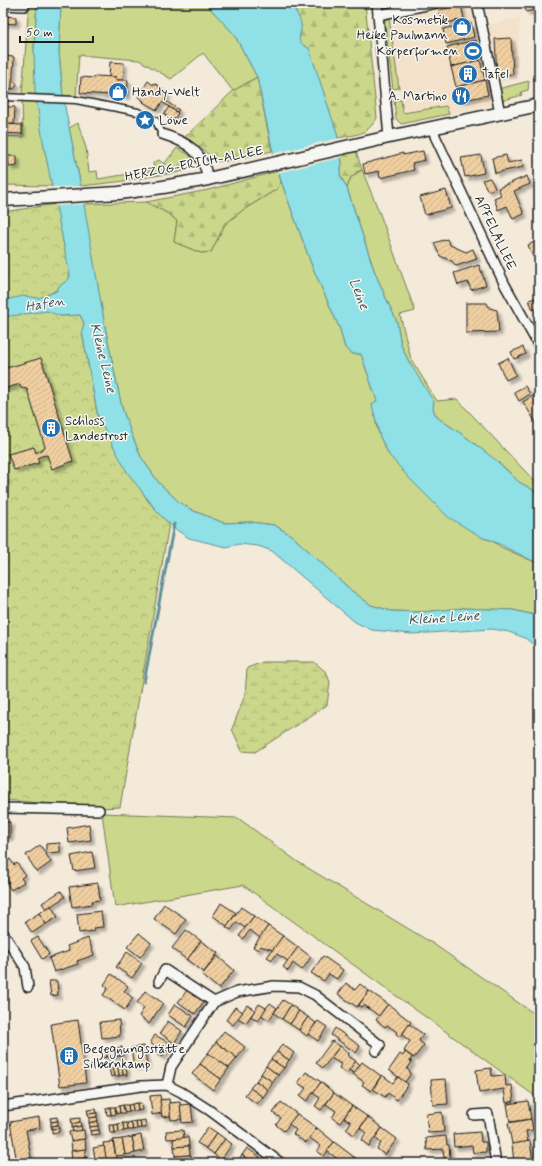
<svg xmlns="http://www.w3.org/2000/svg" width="542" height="1166" viewBox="0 0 542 1166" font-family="Mynerve,sans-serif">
	<defs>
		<pattern id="forest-firs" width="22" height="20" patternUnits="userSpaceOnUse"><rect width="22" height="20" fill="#cbd88b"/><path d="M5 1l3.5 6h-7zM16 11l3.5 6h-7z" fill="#aeb977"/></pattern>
		<pattern id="wetland-marsh" width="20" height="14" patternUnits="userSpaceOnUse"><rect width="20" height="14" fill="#cbd88b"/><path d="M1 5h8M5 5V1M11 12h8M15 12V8" fill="none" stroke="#aeb977"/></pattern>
		<pattern id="park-crowns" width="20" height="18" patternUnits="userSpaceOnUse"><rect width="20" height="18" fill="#cbd88b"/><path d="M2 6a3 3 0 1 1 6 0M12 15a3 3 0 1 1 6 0" fill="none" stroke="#aeb977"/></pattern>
		<pattern id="building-hatch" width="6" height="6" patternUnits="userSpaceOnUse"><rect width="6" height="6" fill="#f0cfa1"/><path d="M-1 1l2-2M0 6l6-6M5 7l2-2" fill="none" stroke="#cdb18a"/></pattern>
		<filter id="shadow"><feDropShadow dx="3.5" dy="3.5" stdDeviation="1" flood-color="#0004"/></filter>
	</defs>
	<rect width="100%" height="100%" fill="#f4eada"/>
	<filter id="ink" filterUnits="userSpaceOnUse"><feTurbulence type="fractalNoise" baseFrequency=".025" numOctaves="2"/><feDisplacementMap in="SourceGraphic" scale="8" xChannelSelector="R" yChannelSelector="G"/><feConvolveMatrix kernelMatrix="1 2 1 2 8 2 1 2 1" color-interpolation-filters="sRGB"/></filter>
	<g filter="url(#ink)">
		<polygon fill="#f3e2c9" points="386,3 478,3 483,26 520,17 516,77 495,81 500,103 449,114 446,106 403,113"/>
		<g fill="#cbd88b" stroke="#747a54">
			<polygon points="29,3 37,3 34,48 44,147 53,186 3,185 3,136 23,137 22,94"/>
			<polygon points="61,3 205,3 234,34 257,77 233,91 203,53 171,79 139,60 79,55 76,97 63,97 59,52"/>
			<polygon points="384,18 389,18 399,88 393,89"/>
			<polygon points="529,81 528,90 521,92 522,95 501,101 498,89"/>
			<polygon points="394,100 401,100 403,113 446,106 449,114 401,124 396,119"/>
			<polygon points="78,123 86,148 89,172 97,171 98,179 154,170 153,163 159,160 164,164 167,174 117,182 81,186 69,128"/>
			<polygon points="362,170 380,214 415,311 400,315 411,359 437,401 457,399 539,486 539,496 536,495 535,491 519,482 506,469 466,437 438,418 434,412 433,407 408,360 401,345 397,322 385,296 374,270 347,188 351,177"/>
			<polygon points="281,181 312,266 340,329 345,348 353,354 361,354 377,401 376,424 380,437 389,455 483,538 491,540 501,547 539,564 539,616 513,610 463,608 422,612 391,611 371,605 352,591 291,535 274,525 251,522 224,523 194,511 180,503 159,483 141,457 131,433 122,408 106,332 83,204 146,202 169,214 177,221 174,242 201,253 211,252 225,224 243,210 277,189"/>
			<polygon points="102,813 238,818 298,862 432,943 539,1017 539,1099 243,885 115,907"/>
		</g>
		<g fill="url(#forest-firs)" stroke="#747a54">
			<path d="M291,3H365L377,118C366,136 357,134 338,138L299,40L301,25Z"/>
			<polygon points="257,77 272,151 230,161 216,161 202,149 185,137 233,91"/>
			<path d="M177,148L191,156L192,157C194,171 178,173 167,174L164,164Z"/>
			<polygon points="356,151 362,170 356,172 354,176 351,177 347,188 340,175 342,163 341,155"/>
			<polygon points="278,171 281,181 277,189 243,210 225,224 211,252 201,253 174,242 177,221 169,214 146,202 208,190"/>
		</g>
		<polygon fill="url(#wetland-marsh)" stroke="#747a54" points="263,662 314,662 326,672 330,682 327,705 255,752 242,751 232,729 245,695 247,668"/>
		<path fill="url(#park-crowns)" stroke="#747a54" d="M56,204L70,276C65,285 55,291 46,296L60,316L80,315C83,322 86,323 82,331L98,417L148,501L169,524L120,807L99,808L5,800L3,796V212Z"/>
		<g fill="#8fe0e7" stroke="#619296">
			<polygon points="37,3 61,3 59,52 63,97 81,187 106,332 122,408 131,433 141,457 159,483 180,503 194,511 224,523 251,522 274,525 291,535 352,591 371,605 391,611 422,612 463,608 513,610 539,616 539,649 525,638 509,632 492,629 412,634 372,630 355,622 272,551 258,546 239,544 226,547 189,538 175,529 159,514 127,472 98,417 82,331 84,323 80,315 60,316 47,311 3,317 3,300 24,296 39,298 57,291 59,286 68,280 70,276 44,147 35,92 34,48"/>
			<path d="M205,3H291C294,9 300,17 301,24C303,36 292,40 309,48L337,133L342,163L340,175L347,188L374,270L385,296L397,322L401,345L408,360L434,402L433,407L434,412L438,418L466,437L497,461L519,482L535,491L536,495L539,496V564L491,540L483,538L448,517L409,478L389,455L380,437L372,405L374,402L377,401L361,354H353L345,348L340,329L312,266L281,181L272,148L257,77L234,34Z"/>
		</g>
		<g fill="#f4eada">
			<polygon points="340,138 343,157 277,173 271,154"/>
			<polygon points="83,186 85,204 55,206 51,187"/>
		</g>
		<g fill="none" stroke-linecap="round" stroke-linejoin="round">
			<polyline stroke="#619296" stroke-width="3" points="144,682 174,524"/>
		</g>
		<g fill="url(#building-hatch)" stroke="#1c1c1c" filter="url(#shadow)">
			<polygon points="524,3 539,3 539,9 526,12"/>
			<polygon points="461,5 464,19 442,24 439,10"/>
			<polygon points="3,16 16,17 16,24 4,23 3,30"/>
			<polygon points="471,23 474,37 446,44 443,29"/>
			<polygon points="537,23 539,23 539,81 534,81"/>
			<polygon points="511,38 513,74 497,75 495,39"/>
			<polygon points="476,40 480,60 451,67 447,47"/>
			<polygon points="3,56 14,57 12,89 3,89"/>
			<polygon points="480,60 485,80 456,87 451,67"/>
			<polygon points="110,62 124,63 123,80 116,80 116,77 109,77"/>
			<polygon points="95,76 116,77 116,80 128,80 127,96 80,93 81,77 94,78"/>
			<polygon points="485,80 488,95 459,101 456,87"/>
			<polygon points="12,81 16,83 17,85 14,89 12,89"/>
			<polygon points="148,81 153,85 154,83 163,89 161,91 168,95 164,100 179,110 177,112 162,102 157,110 143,102 144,101 138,97"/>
			<polygon points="3,107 15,107 14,124 3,124"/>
			<polygon points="169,107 178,113 173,121 164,114"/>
			<polygon points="3,124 22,125 22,134 3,133"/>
			<polygon points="423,151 425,160 412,163 414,170 380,178 379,171 365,174 363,164 403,153 403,155"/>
			<polygon points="481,155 484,173 465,177 461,158"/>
			<polygon points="506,155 508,163 522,160 523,167 495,173 492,158"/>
			<polygon points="8,156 17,156 17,166 9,167"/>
			<polygon points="527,176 530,184 514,191 524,214 513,219 507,206 498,210 494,198 501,195 498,188"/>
			<polygon points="490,178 495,188 488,191 482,180"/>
			<polygon points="446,190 451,208 425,215 420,197"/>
			<polygon points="447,239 450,245 466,252 473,249 477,259 456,266 452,261 440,256 434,243"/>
			<polygon points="537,241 539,241 539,255 533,257 528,245"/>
			<polygon points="479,265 486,285 471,290 468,282 458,285 454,273"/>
			<polygon points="535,298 539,307 533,310 529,300"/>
			<polygon points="466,303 487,303 489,308 497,310 499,332 466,333"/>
			<polygon points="523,347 526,354 514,359 511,352"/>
			<polygon points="41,358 73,461 52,469 47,455 41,456 37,458 39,463 14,470 8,454 34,447 36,453 45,447 27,389 21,388 20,384 3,389 3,369"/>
			<polygon points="508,358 516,375 506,380 498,363"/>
			<polygon points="525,386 530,394 519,401 514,392"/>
			<polygon points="538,393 539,423 537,424 523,402"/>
			<polygon points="3,468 7,481 3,482"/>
			<rect x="3" y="822" width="7" height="15"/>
			<polygon points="89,824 91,840 69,843 67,828"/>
			<polygon points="60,843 60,852 46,853 46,844"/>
			<polygon points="40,845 51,862 37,872 26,855"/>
			<polygon points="92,852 95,868 74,871 71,856"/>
			<polygon points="10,859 14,865 17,863 25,875 21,878 24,882 11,890 7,884 9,882 3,873 3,863"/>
			<polygon points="98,883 100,900 92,901 92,904 72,907 69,887"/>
			<polygon points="61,891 65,897 46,909 42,903"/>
			<polygon points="221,903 236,913 227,926 213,916"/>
			<polygon points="164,904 186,919 176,934 154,919"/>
			<polygon points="51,906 58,917 46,924 39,913"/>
			<polygon points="241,907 254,916 245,928 237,922 231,930 226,927"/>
			<polygon points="101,911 103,927 93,928 94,931 79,933 77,914"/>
			<polygon points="39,913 46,924 32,933 25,922"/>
			<polygon points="254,916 268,926 260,938 250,930 243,939 239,936"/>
			<polygon points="268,926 283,936 273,950 260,946 258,950 253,947"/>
			<polygon points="186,930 201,941 187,960 172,948"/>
			<polygon points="139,933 151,943 140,957 127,947"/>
			<polygon points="283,936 298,947 288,961 277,954 272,960 267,957"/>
			<polygon points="38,937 49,954 42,959 31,941"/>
			<polygon points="88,938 94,955 77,961 78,964 54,972 49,958 69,951 67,946"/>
			<polygon points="201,941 218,953 204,972 187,960"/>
			<polygon points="298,947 311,957 302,970 293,963 288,971 283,967"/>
			<polygon points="127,952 142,963 132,978 116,967"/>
			<polygon points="217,956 234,970 219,989 202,975"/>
			<polygon points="323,956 343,970 337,979 329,974 324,981 311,973"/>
			<polygon points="111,974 128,986 124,991 133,998 125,1010 103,995 108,988 104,985"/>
			<polygon points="49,981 57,981 58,995 51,996"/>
			<polygon points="346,983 355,990 360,984 369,991 357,1007 338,994"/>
			<polygon points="188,989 204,1001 195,1014 178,1002"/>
			<polygon points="145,991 163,1003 149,1024 139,1016 144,1008 137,1003"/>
			<polygon points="369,991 388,1004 379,1016 364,1005 362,1007 359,1005"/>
			<polygon points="283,1000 291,1005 282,1019 274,1013"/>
			<polygon points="270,1003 277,1008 269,1020 261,1015"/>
			<polygon points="175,1004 193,1016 186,1027 168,1015"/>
			<polygon points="259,1004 266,1008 258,1021 251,1016"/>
			<polygon points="388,1004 411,1022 400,1037 396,1034 397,1032 387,1025 385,1027 376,1020"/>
			<polygon points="247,1005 255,1010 246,1023 238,1018"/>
			<polygon points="291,1005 299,1011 290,1024 282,1019"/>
			<polygon points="235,1007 243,1012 233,1025 226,1020"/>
			<polygon points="299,1011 308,1017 299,1030 290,1024"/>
			<polygon points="308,1017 316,1023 307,1036 299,1030"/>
			<polygon points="78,1020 86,1083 60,1086 51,1024"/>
			<polygon points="119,1020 120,1036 102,1038 100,1022"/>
			<polygon points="168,1021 182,1031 174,1043 160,1033"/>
			<polygon points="318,1021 327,1027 318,1041 308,1034"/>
			<polygon points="409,1024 423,1034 419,1041 424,1045 414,1058 404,1051 410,1041 402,1035"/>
			<polygon points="335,1028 360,1046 356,1053 331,1035"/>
			<polygon points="224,1031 245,1047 237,1058 216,1042"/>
			<polygon points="155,1035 171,1044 162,1057 153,1051 156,1047 150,1043"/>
			<polygon points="332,1041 340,1046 323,1068 316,1063"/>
			<polygon points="216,1042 237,1058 229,1068 208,1053"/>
			<polygon points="282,1044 294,1053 289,1060 277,1052"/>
			<polygon points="144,1046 147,1065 134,1067 131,1048"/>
			<polygon points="340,1046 349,1053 348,1056 356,1061 347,1073 339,1068 341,1064 331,1058"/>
			<polygon points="122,1047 123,1056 119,1056 118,1048"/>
			<polygon points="110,1048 111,1057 107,1057 106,1049"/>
			<polygon points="110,1048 114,1048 115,1057 111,1057"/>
			<polygon points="114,1048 118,1048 119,1056 115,1057"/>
			<polygon points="102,1049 106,1049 107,1057 103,1058"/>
			<polygon points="277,1052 289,1060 284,1068 271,1059"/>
			<polygon points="405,1052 412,1057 410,1061 412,1062 407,1069 411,1073 405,1082 389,1070 400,1054 403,1056"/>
			<polygon points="208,1053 229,1068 221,1079 200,1064"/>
			<polygon points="271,1059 284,1068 278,1075 266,1066"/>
			<polygon points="356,1061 360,1065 354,1073 349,1070"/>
			<polygon points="362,1062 381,1076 371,1091 362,1085 364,1082 353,1074"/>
			<polygon points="200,1064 221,1079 213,1090 192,1074"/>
			<polygon points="126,1066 127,1075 123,1075 122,1067"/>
			<polygon points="266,1066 278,1075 273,1082 261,1074"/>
			<polygon points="118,1067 122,1067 123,1075 119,1076"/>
			<polygon points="118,1067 119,1076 115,1076 113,1068"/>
			<polygon points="109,1068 113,1068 115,1076 111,1077"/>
			<polygon points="491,1068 492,1076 505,1075 506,1086 512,1085 514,1101 506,1103 504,1089 479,1093 476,1070"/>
			<polygon points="306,1072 321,1082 307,1101 300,1096 306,1088 298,1083"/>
			<polygon points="261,1074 273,1082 268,1090 256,1081"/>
			<polygon points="382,1075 393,1083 398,1077 408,1084 397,1100 388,1093 385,1097 373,1089"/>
			<polygon points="446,1079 448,1104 433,1105 431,1080"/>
			<polygon points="256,1081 268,1090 263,1097 250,1088"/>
			<polygon points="321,1082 334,1093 321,1110 315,1106 320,1098 313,1093"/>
			<polygon points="250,1088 263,1097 257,1104 245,1095"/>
			<polygon points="334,1093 352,1106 340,1123 332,1118 336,1111 326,1104"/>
			<polygon points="160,1095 162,1113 152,1115 150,1096"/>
			<polygon points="169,1099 171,1116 162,1117 160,1100"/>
			<polygon points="528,1101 531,1119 510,1122 507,1104"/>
			<polygon points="180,1102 182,1119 171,1120 169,1103"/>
			<polygon points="281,1102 297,1114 284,1131 276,1125 281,1118 273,1113"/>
			<polygon points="137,1103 141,1103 142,1110 138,1111"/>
			<polygon points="137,1103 138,1111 133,1111 132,1104"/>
			<polygon points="132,1104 133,1111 129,1112 128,1105"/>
			<polygon points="191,1104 193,1122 182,1123 180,1105"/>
			<polygon points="123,1105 125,1113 120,1113 119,1106"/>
			<polygon points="123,1105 128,1105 129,1112 125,1113"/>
			<polygon points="119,1106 120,1113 116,1114 115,1107"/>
			<polygon points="352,1106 368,1117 354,1135 346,1129 351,1122 344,1118"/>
			<polygon points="110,1107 115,1107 116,1114 111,1115"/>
			<polygon points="110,1107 111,1115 107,1115 106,1108"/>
			<polygon points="96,1109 97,1113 88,1114 87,1110"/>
			<polygon points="442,1112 444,1132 428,1133 426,1114"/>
			<polygon points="97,1113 97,1117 89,1118 88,1114"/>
			<polygon points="297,1114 317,1128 306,1143 293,1134 296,1130 289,1124"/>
			<polygon points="39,1117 40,1128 26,1130 32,1163 17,1163 10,1122"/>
			<polygon points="57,1117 58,1121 51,1122 50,1118"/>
			<polygon points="97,1117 98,1121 89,1123 89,1118"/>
			<polygon points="368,1117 382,1128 369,1146 361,1140 366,1133 360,1128"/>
			<polygon points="80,1118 80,1122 72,1124 71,1119"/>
			<polygon points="531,1119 533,1130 526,1131 528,1142 512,1144 508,1123"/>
			<polygon points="145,1120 146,1128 141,1128 140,1121"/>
			<polygon points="58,1121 58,1125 51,1126 51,1122"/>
			<polygon points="98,1121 98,1126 90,1127 89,1123"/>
			<polygon points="136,1121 140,1121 141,1128 137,1129"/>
			<polygon points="136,1121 137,1129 133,1130 131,1122"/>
			<polygon points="80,1122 81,1126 72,1128 72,1124"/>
			<polygon points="131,1122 133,1130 128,1130 127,1123"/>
			<polygon points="123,1123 124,1131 119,1132 118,1124"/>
			<polygon points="123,1123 127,1123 128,1130 124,1131"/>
			<polygon points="118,1124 119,1132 115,1133 114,1125"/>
			<polygon points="58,1125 59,1128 52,1129 51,1126"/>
			<polygon points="109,1125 114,1125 115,1133 110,1133"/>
			<polygon points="81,1126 82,1131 73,1132 72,1128"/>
			<polygon points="98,1126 99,1130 90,1131 90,1127"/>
			<polygon points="208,1127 217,1133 206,1148 197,1143"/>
			<polygon points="59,1128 59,1132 52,1133 52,1129"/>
			<polygon points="317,1128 334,1142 324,1156 317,1151 321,1146 310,1138"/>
			<polygon points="382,1128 397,1139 385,1155 377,1149 381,1143 375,1138"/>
			<polygon points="84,1130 85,1139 71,1141 69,1132"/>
			<polygon points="99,1130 100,1134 91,1135 90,1131"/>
			<polygon points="183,1130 184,1138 167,1139 166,1131"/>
			<polygon points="480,1132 481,1142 486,1142 486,1152 473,1153 472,1145 454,1147 453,1134"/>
			<polygon points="217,1133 225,1139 214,1154 206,1148"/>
			<polygon points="141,1135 144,1151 135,1153 132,1137"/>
			<polygon points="446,1136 447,1145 449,1145 450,1158 444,1158 443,1149 427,1150 426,1138"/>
			<polygon points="132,1137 135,1153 125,1155 122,1139"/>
			<polygon points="188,1137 189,1146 174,1147 173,1139"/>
			<polygon points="85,1139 86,1149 72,1151 71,1141"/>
			<polygon points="122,1139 125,1155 116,1156 113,1140"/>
			<polygon points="225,1139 232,1144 221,1160 214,1154"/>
			<polygon points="530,1141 533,1162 514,1163 512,1144"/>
			<polygon points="113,1142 116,1158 106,1160 103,1143"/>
			<polygon points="334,1142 354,1157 350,1163 337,1163 339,1160 327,1151"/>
			<polygon points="104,1146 107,1163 96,1163 93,1148"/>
			<polygon points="189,1146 190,1155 175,1156 174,1147"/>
			<polygon points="247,1148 260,1157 255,1163 252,1163 242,1155"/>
			<polygon points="85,1149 86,1158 72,1160 71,1151"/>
			<polygon points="191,1155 192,1163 176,1163 175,1156"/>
			<polygon points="242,1155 252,1163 236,1163"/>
			<polygon points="354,1157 363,1163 350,1163"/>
			<polygon points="86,1158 87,1163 72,1163 72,1160"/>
		</g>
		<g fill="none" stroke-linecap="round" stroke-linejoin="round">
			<g stroke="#1c1c1c" stroke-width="9">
				<polyline id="pedestrian" points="3,97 76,100 138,112 156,121 162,134"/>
			</g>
			<g stroke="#1c1c1c" stroke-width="12">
				<g id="minor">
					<polyline points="377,3 389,137"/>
					<polyline points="477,3 500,113"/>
					<polyline points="3,5 24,6"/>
					<polyline points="378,15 436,3"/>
					<polyline points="434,128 435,136 505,285 539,346"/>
					<path d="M162,134C187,142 203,151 208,179"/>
					<polyline points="3,808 99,810"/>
					<polyline points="3,933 25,967 28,987"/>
					<polyline points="159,981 165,970 214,1002"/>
					<polyline points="167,1085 171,1067 214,1002 237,992 274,986 299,987 315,995 380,1045 376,1051"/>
					<polyline points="3,1106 141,1086 167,1085 181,1092 209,1110 281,1163"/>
					<polyline points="474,1115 488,1114 496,1163"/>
				</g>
			</g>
			<g stroke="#1c1c1c" stroke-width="15">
				<polyline id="secondary" points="3,200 119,193 163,187 208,179 389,137 539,105"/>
			</g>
			<use href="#pedestrian" stroke="#f6f6f2" stroke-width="6"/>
			<use href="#minor" stroke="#f6f6f2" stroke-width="9"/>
			<use href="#secondary" stroke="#f6f6f2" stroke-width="12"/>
		</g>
	</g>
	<defs>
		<g id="shop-disc" transform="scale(1)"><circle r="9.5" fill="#1f6fb2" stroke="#f6f6f2"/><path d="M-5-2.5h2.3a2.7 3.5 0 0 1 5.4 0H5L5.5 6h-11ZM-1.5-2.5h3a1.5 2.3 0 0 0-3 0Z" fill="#fff"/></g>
		<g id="stadium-disc" transform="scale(1)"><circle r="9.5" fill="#1f6fb2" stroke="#f6f6f2"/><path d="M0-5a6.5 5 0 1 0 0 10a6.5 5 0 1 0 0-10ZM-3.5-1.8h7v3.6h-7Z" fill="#fff"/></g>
		<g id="building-disc" transform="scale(1)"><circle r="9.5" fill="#1f6fb2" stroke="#f6f6f2"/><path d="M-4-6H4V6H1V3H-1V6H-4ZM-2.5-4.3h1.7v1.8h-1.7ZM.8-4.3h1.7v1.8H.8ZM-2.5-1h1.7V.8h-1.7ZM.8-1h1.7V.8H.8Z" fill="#fff"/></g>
		<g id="restaurant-disc" transform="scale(1)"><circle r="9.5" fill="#1f6fb2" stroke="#f6f6f2"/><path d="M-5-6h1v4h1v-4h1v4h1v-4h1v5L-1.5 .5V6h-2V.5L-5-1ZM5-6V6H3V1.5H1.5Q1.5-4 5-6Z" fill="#fff"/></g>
		<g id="sight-disc" transform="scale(1)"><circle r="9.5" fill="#1f6fb2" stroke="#f6f6f2"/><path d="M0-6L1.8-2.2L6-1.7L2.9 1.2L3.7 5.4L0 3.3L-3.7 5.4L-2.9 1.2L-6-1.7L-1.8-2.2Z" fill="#fff"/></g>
	</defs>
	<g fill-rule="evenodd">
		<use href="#shop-disc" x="462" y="27"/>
		<use href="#stadium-disc" x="473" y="51"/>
		<use href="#building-disc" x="468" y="74"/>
		<use href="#shop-disc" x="118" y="92"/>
		<use href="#restaurant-disc" x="461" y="96"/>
		<use href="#sight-disc" x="145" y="120"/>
		<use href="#building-disc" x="51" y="428"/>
		<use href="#building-disc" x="69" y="1056"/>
	</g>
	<g text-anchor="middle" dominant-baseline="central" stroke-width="3" stroke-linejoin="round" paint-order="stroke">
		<g font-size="13" fill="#1c1c1c" stroke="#f6f6f2" text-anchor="start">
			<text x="448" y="20" text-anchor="end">Kosmetik<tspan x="448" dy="15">Heike Paulmann</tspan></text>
			<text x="459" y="51" text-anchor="end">Körperformen</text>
			<text x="482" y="74">Tafel</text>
			<text x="132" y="92">Handy-Welt</text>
			<text x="447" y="96" text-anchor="end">A. Martino</text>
			<text x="159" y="120">Löwe</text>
			<text x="65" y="421">Schloss<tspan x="65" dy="15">Landestrost</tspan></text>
			<text x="83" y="1049">Begegnungsstätte<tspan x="83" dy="15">Silbernkamp</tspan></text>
		</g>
		<g font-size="13" fill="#1c1c1c" stroke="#f6f6f2">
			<text transform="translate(194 164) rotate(-11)">HERZOG-ERICH-ALLEE</text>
			<text transform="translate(495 233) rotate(65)">APFELALLEE</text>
		</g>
		<g font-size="14" font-style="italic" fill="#3e5759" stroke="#f6f6f2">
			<text transform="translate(359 294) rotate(68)">Leine</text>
			<text transform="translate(45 304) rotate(-10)">Hafen</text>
			<text transform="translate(103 358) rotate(76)">Kleine Leine</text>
			<text transform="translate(444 618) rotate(-4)">Kleine Leine</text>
		</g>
	</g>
	<rect width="542" height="1166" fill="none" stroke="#f6f6f2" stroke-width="16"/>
	<rect x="8" y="8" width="526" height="1150" fill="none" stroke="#1c1c1c" stroke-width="1.5" filter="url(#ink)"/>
	<path d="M20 36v6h73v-6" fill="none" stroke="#1c1c1c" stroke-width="2"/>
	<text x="26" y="36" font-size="12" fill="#1c1c1c" stroke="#f6f6f2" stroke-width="3" paint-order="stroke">50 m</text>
</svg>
